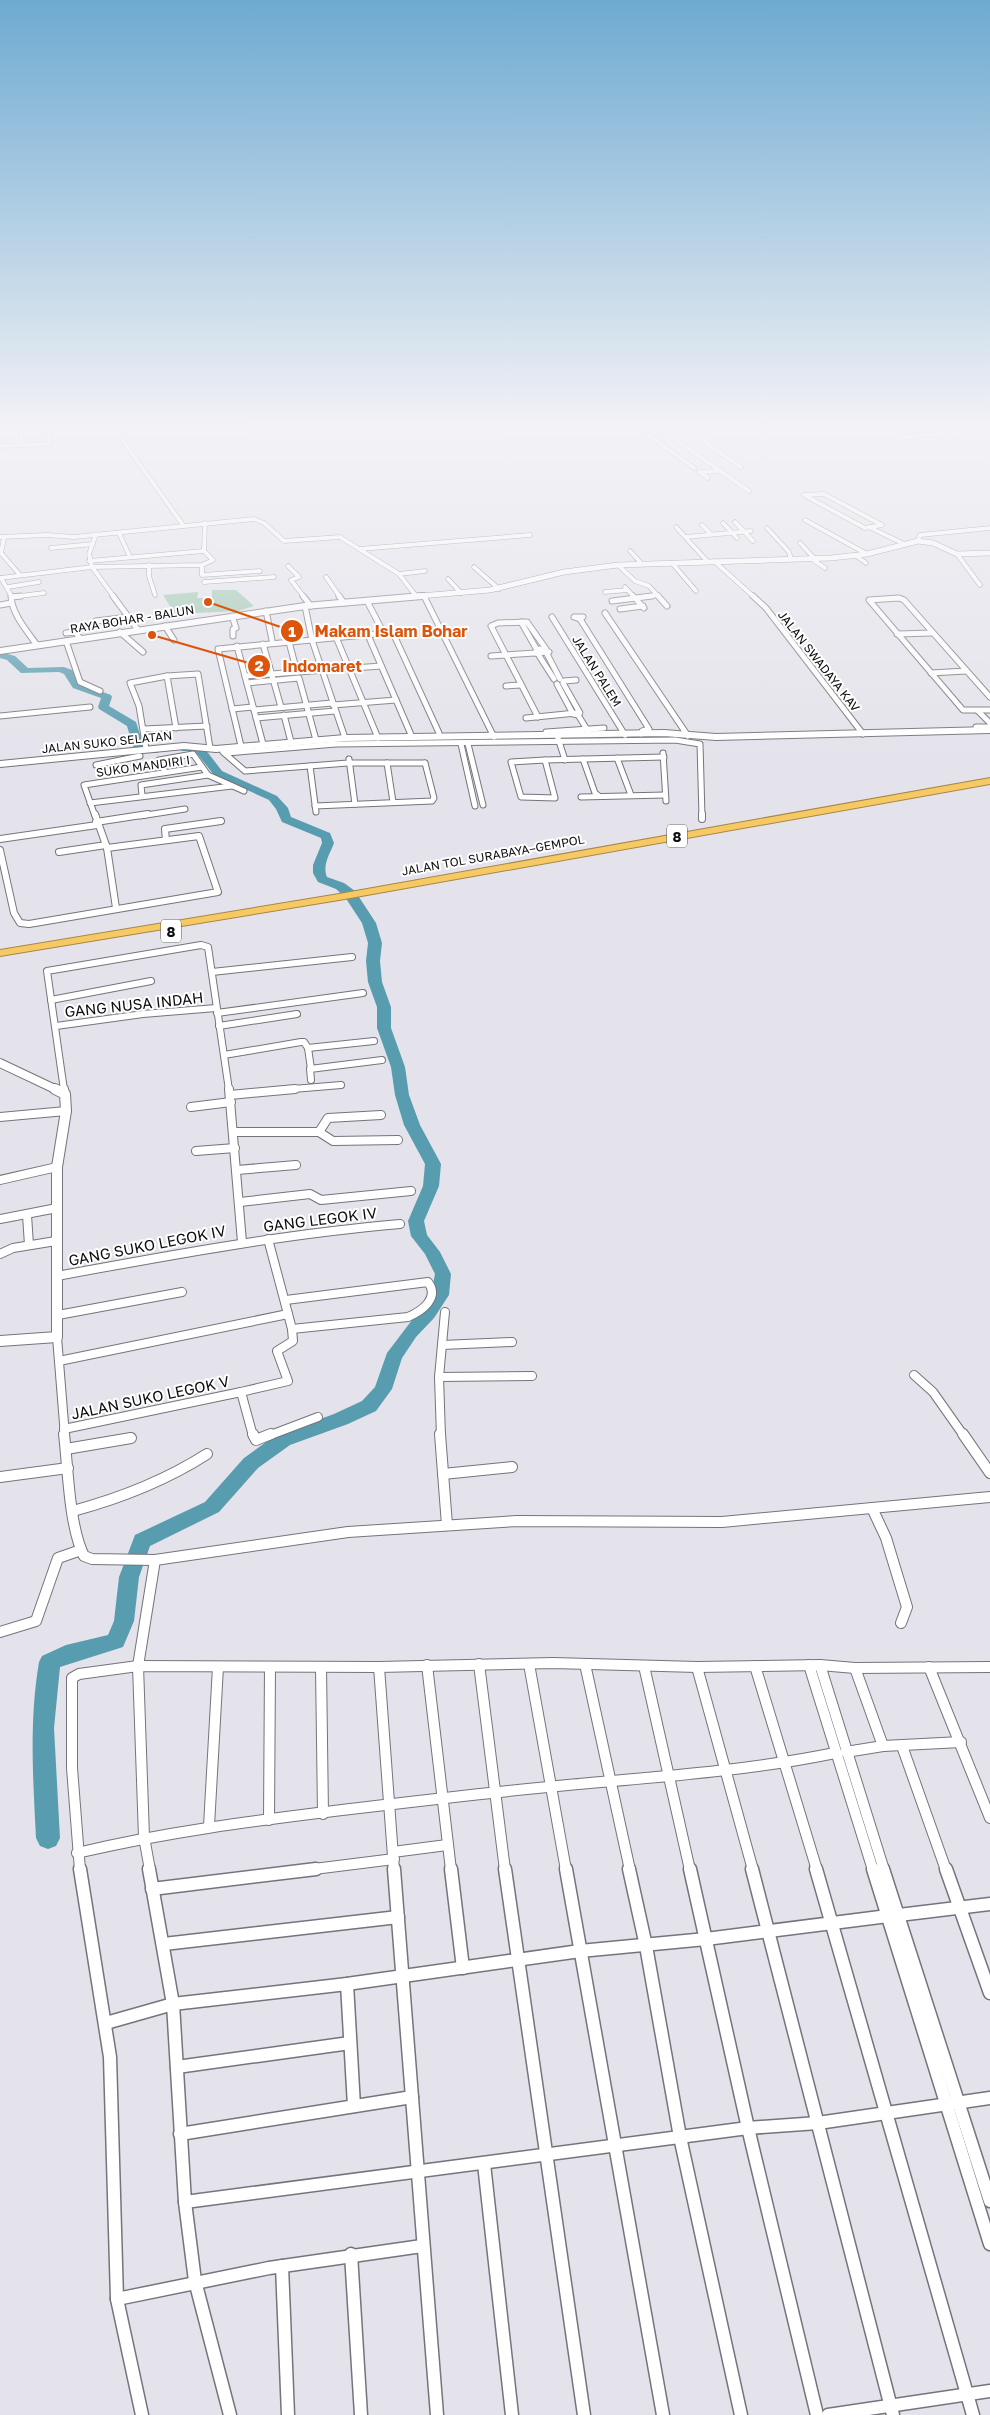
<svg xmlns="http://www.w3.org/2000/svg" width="990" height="2415" viewBox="0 0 990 2415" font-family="'Golos Text',sans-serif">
	<rect width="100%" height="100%" fill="#e4e3eb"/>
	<polygon fill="#99c5ac" points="212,590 236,590 254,606 238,611 175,614 163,595 198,592 197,598 212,598"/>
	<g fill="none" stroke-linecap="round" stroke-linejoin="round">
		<g fill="#589caf" fill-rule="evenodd">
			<polygon points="0,652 15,656 28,668 64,667 72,670 81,684 111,695 112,697 109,706 136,722 144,747 157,747 163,750 157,753 135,753 127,726 99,709 98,707 101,698 73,688 64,674 59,672 21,673 7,660 0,658"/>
			<path d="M198,744L202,745L222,771L277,796L288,808L291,817L330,833L334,843C330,854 322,865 327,877L344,883L355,891L376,923L382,943L380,961L382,982L391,1007V1028L405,1067L409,1095L420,1125L441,1164L439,1186L424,1221L427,1235L440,1252L451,1274L449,1295L434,1318L416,1337L402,1358L392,1389L376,1411L348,1424L290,1445L258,1468L219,1512L150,1546L139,1577L134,1621L123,1647L60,1667L54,1728L60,1838L56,1846L48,1849L40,1846L36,1838C33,1779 29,1721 39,1662L42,1656L66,1645L108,1635L114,1621L119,1577L135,1535L205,1502L244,1458L276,1435L334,1414L362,1401L375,1387L387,1353L431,1295L435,1274L425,1254L411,1236L408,1221L423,1186L425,1164L404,1125L395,1095L391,1067L377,1028V1007L368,982L366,961L368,943L362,923L345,897L336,889L318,882L313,873V865L322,843L321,838L282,822L276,809L269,800L214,775L195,751H182L176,748L182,745Z"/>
		</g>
		<g stroke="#74747a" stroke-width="5">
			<g id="minor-far5">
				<polyline points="632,423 694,468"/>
				<polyline points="652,423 749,491"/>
				<polyline points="676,423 741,467"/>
				<polyline points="963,423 976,430"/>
				<polyline points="985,423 990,425"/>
				<polyline points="0,424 30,426 46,423"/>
				<polyline points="45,429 68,429"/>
				<polyline points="21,434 22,445"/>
				<polyline points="905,437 990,429"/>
				<polyline points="123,441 183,525"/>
				<polyline points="0,446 49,444 49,430"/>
				<polyline points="708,478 699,472 720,471"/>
				<polygon points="824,494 882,525 865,528 804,495"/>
				<polyline points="805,520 867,554"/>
				<polyline points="735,522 753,541"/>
				<polyline points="723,523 737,538"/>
				<polyline points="702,525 711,534"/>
				<polyline points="676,527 707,561"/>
				<polyline points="869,527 904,544"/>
				<polyline points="767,528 789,552 791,559"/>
				<polyline points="119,533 130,557"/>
				<polyline points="96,534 89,554 92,567 114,597"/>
				<polyline points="0,537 47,535 74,537 254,519 264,523 284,541 340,537 399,574 416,596"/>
				<polyline points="686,537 751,531"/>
				<polyline points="4,538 1,553 20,575"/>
				<polyline points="918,541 920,535 990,528"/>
				<polyline points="800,543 814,558"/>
				<polyline points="51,548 93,544"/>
				<polyline points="359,549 530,535"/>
				<polyline points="630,551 641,563"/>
				<polyline points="957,554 980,585"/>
				<polyline points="855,555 866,563"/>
				<polyline points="812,559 825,568"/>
				<polyline points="89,561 204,551"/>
				<polyline points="714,561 754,597"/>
				<polyline points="672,563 696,591"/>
				<polyline points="149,565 149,576 155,595"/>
				<polyline points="202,565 202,575 260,571"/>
				<polyline points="618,565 635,581 649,586 659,597"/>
				<polyline points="288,566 299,577 291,580 304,597"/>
				<polyline points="474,567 499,589"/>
				<polyline points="399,574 425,571"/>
				<polyline points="326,577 340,597"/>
				<polyline points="0,578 92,567 202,565 213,560 204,551 205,523"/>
				<polyline points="1,578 12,597"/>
				<polyline points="448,579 461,593"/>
				<polyline points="204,582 274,577"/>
				<polyline points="8,587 39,582"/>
				<polyline points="625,587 634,597"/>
				<polyline points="605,592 627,590"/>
				<polyline points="12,597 44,593"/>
				<polyline points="642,597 658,595"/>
			</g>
		</g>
		<g stroke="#74747a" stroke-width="7">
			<g id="minor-far4">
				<path d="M11,596C12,614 26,630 37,645"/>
				<polyline points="113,596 138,630"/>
				<polyline points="303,596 311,606"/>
				<polyline points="339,596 344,603"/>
				<polyline points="424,596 494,737"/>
				<polyline points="633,596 644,608"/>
				<polyline points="658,596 667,606"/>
				<polyline points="753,596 766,608 863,734"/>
				<polyline points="12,597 21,596"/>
				<polyline points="367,601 381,628"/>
				<polyline points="612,601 652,596"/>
				<polyline points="0,605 11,603"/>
				<polyline points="305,606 312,640 345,738"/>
				<polyline points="620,609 643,606"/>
				<polyline points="266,611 272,640"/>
				<polyline points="605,613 688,736"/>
				<polyline points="232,616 236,628 233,629 233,636"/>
				<polyline points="552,617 625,735"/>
				<polygon points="574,617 583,617 580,619"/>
				<polyline points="580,619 649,729 642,731 641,734"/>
				<polyline points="96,621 129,617"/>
				<polyline points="521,622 537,650"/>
				<polyline points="165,626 174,640"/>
				<polyline points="120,632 143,652"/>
				<polyline points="66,633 75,632 80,638"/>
				<polyline points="393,633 439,733"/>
				<polyline points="897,634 932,633"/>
				<polyline points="368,635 412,737"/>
				<polyline points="336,637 378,738"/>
				<polyline points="66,641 80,682 100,691"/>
				<polyline points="289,642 297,672"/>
				<polyline points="263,644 281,707"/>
				<polyline points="237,646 263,744"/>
				<polygon points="539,649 549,652 535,653"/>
				<polyline points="538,654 554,679"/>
				<polyline points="547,654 560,679"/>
				<polyline points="491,656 535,653"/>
				<polyline points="931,673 966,671"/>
				<polyline points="245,676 381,666"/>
				<polyline points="564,681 576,680"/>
				<polyline points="247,683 299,678 316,740"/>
				<polyline points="563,683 580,713 578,715"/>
				<polyline points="557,684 573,714 578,715 588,731"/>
				<polyline points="506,686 521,685"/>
				<polyline points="990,697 904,600 899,598 869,600 963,710 990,710"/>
				<polyline points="333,705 396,700"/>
				<polyline points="232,709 253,707"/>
				<polyline points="254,710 332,703"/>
				<polyline points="978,711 990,723"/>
				<polyline points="284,715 291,742"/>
				<polyline points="0,716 90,707"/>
				<polyline points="538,717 491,626 498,623 527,622 546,649"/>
				<polyline points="256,718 335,711"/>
				<polyline points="526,718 576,713"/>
				<polyline points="976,727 990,727"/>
				<polyline points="176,728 167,676 198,674 210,748"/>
				<polyline points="144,729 207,726"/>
				<polyline points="546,732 604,728"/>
				<polyline points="558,738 565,760"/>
				<polyline points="461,744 475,806"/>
				<polyline points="468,744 483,805"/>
				<polyline points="241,746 218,649 407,631"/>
				<polyline points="146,749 139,706 130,683 167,676"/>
				<polyline points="223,752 245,771 348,763 425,763"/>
				<polyline points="227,753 336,744 675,740 700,744 702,816"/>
				<polyline points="663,753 666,801"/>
				<polyline points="617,758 631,795"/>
				<polyline points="349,759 355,804"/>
				<polyline points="583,759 595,793 599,796"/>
				<polygon points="545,760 555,798 521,797 511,762"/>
				<polyline points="545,760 664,757"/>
				<polyline points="387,763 393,802"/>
				<polyline points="96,765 140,756"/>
				<polyline points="310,766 316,812"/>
				<polyline points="165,772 159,760 193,754 208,775 244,791"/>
				<polyline points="142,795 141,785 208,775"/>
				<polyline points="581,797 665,795"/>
				<polyline points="90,803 232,786"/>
				<polyline points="315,806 432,801 434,798 425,763"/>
				<polyline points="95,816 84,785 202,767"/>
				<polyline points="140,816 185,809"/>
			</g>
		</g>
		<g stroke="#74747a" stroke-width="8">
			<g id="minor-far3">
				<polyline points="95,814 107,848 116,908"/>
				<polyline points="702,814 702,819"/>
				<polyline points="96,822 148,814"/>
				<polyline points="0,839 97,825"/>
				<polyline points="166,840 165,829 221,821"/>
				<polyline points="0,850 14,913 20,923 29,924 218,892 199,836 107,848"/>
				<polyline points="59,852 106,845"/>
				<polyline points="212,972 352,957"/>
				<polyline points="51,1000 151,981"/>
				<polyline points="217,1013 363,993"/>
				<polyline points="56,1026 143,1014 216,1008"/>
				<polyline points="219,1026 297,1014"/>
				<polyline points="308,1048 311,1069"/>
				<polyline points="224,1055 301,1042 304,1042 308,1048 374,1041"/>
				<polyline points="311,1080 310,1069 382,1060"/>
				<polyline points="64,1090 47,971 201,945 208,947 229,1090"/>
				<polyline points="281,1090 341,1085"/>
			</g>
		</g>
		<g stroke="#74747a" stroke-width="10">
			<g id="minor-far2">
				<polyline points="64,1089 65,1094"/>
				<polyline points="229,1089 242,1242"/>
				<polyline points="230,1095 295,1089"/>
				<polyline points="191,1107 231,1102"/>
				<polyline points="0,1117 66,1111"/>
				<polyline points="235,1132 319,1132 333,1141 398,1140"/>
				<polyline points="319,1132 328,1118 381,1115"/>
				<polyline points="196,1151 235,1148"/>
				<polyline points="237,1170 296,1165"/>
				<polyline points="0,1180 57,1167"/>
				<polyline points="240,1202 310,1194 321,1200 411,1191"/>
				<polyline points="27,1215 29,1245"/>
				<polyline points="0,1219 57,1208"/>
				<polyline points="0,1254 13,1248 56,1241"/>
				<path d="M57,1276C171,1255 284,1234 400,1224"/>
				<path d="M286,1300L428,1282C440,1298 422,1311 408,1317L292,1329"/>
				<polyline points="58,1315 182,1292"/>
				<polyline points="57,1337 65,1436"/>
				<polyline points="442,1345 512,1342"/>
				<polyline points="59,1361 288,1314"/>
				<polyline points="914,1375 933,1392 964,1436"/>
				<polyline points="439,1377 532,1376"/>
				<polyline points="241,1392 288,1381 277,1351 293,1341 292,1329 268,1239"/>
				<polyline points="64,1429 241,1392 253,1436"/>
				<polyline points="268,1436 318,1417"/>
				<polyline points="441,1436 439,1377 445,1312"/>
			</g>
		</g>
		<g stroke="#74747a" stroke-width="12">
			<g id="minor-far1">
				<path d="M64,1434C68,1468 69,1526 84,1556L92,1559L155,1560L348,1532L517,1521L722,1522L990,1497"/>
				<polyline points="253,1434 256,1440 271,1434"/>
				<polyline points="440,1434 447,1525"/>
				<polyline points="963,1434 990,1473"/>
				<polyline points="66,1449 131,1438"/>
				<polyline points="443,1474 512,1467"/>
				<polyline points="0,1477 68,1468"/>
				<polyline points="872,1508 886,1538 907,1607 901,1623"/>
				<path d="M73,1511C121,1498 165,1481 207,1454"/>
				<polyline points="0,1632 36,1621 58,1558 81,1550"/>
				<polyline points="479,1664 505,1870"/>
				<polyline points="529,1664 566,1870"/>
				<polyline points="585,1664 630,1870"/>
				<polyline points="427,1665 451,1870"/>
				<polyline points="809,1665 873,1870"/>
				<polyline points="820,1665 884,1870"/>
				<polyline points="644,1666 690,1870"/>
				<polyline points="755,1666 817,1870"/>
				<polyline points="321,1667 323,1814"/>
				<polyline points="379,1667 394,1870"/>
				<polyline points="697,1667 753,1870"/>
				<polyline points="929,1667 990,1818"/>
				<polyline points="855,1668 883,1746"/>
				<polyline points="902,1746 946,1870"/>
				<polyline points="846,1752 883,1746 961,1742"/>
				<polyline points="269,1820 270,1667"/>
				<polyline points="209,1826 218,1667"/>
				<polyline points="393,1852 447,1845"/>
				<path d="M77,1853C166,1832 252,1821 342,1810C418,1801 493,1792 568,1785C657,1777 747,1771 835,1753"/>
				<polyline points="80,1870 72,1768 72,1678 79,1674 138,1666 379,1667 553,1663 697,1667 820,1665 855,1668 990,1667"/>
				<polyline points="150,1870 144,1837 138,1666 155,1560"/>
				<polyline points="306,1870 394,1859"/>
			</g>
		</g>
		<g stroke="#74747a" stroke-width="15">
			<g id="minor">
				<polyline points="80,1869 110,2057 117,2299 142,2415"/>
				<polyline points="149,1869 173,2004 185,2202 195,2281 230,2415"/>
				<polyline points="394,1869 437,2415"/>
				<polyline points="451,1869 463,1968"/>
				<polyline points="505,1869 584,2415"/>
				<polyline points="566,1869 663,2415"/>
				<polyline points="629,1869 646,1946 680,2137 741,2415"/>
				<polyline points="690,1869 748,2128 817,2415"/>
				<polyline points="752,1869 893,2415"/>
				<polyline points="816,1869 973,2415"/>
				<polyline points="873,1869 990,2244"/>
				<polyline points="883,1869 990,2201"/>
				<polyline points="946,1869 990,1993"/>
				<polyline points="152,1889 316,1869"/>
				<polyline points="899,1915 990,1904"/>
				<polyline points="164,1944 398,1917"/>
				<polyline points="347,1984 354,2106"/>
				<polyline points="106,2023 173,2004 347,1984 580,1951 706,1939 888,1916"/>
				<polyline points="177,2067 350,2043"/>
				<polyline points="180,2134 412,2097"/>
				<polyline points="484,2164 512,2415"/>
				<polyline points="185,2202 748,2128 818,2123 990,2098"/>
				<polyline points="351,2254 361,2415"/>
				<polyline points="282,2266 288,2415"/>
				<polyline points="117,2299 269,2268 422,2246"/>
				<polyline points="828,2415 990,2391"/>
			</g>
		</g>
		<g stroke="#74747a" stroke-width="6">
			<polyline id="tertiary-far3" points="408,597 490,590 564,572 618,565 831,558 867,554 918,541 933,543 957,554 990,553"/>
		</g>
		<g stroke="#74747a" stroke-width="8">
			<g id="tertiary-far2">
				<polyline points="0,651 305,606 422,596"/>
				<polyline points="0,764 184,746 216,749 345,738 664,733 716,737 990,730"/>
			</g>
		</g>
		<g stroke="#74747a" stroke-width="10">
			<polyline id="tertiary-far1" points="0,1063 57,1090"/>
		</g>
		<g stroke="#74747a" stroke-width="12">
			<polyline id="tertiary" points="0,1341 57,1337 57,1167 66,1111 65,1094 55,1089"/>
		</g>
		<g stroke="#a58847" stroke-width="2">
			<polygon id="motorway" points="990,778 990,784 339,900 0,956 0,950 339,894"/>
		</g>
		<use href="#minor-far5" stroke="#fff" stroke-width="4"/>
		<use href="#minor-far4" stroke="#fff" stroke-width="5"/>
		<use href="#minor-far3" stroke="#fff" stroke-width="6"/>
		<use href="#minor-far2" stroke="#fff" stroke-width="8"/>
		<use href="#minor-far1" stroke="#fff" stroke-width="10"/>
		<use href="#minor" stroke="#fff" stroke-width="12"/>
		<use href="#tertiary-far3" stroke="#fff" stroke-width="5"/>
		<use href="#tertiary-far2" stroke="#fff" stroke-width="6"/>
		<use href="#tertiary-far1" stroke="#fff" stroke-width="8"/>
		<use href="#tertiary" stroke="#fff" stroke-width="10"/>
		<use href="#motorway" fill="#f6c964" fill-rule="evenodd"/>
	</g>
	<linearGradient id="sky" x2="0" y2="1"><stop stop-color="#6eaad1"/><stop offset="0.56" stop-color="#f3f2f6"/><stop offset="1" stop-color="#f3f2f6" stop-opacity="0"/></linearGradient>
	<rect width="990" height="761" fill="url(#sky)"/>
	<g text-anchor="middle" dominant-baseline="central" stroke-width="4" stroke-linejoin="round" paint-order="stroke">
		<g font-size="12" fill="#0e0e10" stroke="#fff">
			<text transform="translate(132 619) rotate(-9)">RAYA BOHAR - BALUN</text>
			<text transform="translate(819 661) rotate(52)">JALAN SWADAYA KAV</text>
			<text transform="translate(597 671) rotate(58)">JALAN PALEM</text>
			<text transform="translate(107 742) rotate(-6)">JALAN SUKO SELATAN</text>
			<text transform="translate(143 766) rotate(-8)">SUKO MANDIRI I</text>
			<text transform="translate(493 855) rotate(-10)">JALAN TOL SURABAYA–GEMPOL</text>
		</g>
		<g fill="#fff" stroke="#565658" stroke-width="1">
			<rect x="667" y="824.5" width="20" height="23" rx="4"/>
			<rect x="161" y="919.5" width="20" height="23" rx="4"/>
		</g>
		<g font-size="14" font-weight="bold" fill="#0e0e10">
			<text x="677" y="836">8</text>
			<text x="171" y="931">8</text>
		</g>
		<g font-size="15" fill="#0e0e10" stroke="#fff">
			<text transform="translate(134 1004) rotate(-6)">GANG NUSA INDAH</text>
			<text transform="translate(320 1219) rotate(-7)">GANG LEGOK IV</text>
			<text transform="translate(147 1245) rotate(-11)">GANG SUKO LEGOK IV</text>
			<text transform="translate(150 1397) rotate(-12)">JALAN SUKO LEGOK V</text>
		</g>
	</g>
	<path fill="none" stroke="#dd550c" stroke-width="2" d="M208 602L292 631M152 635L259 666"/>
	<g fill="#dd550c" stroke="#fff" stroke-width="2">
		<circle cx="208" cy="602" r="5"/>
		<circle cx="152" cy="635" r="5"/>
		<circle cx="292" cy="631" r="12"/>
		<circle cx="259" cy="666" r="12"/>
	</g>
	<g font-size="15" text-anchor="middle" font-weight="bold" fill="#fff">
		<text x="292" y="637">1</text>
		<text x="259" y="671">2</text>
	</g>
	<g font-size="16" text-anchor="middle" font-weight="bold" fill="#dd550c" stroke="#fff" stroke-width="4" stroke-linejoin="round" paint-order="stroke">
		<text x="391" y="637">Makam Islam Bohar</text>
		<text x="322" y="672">Indomaret</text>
	</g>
</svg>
